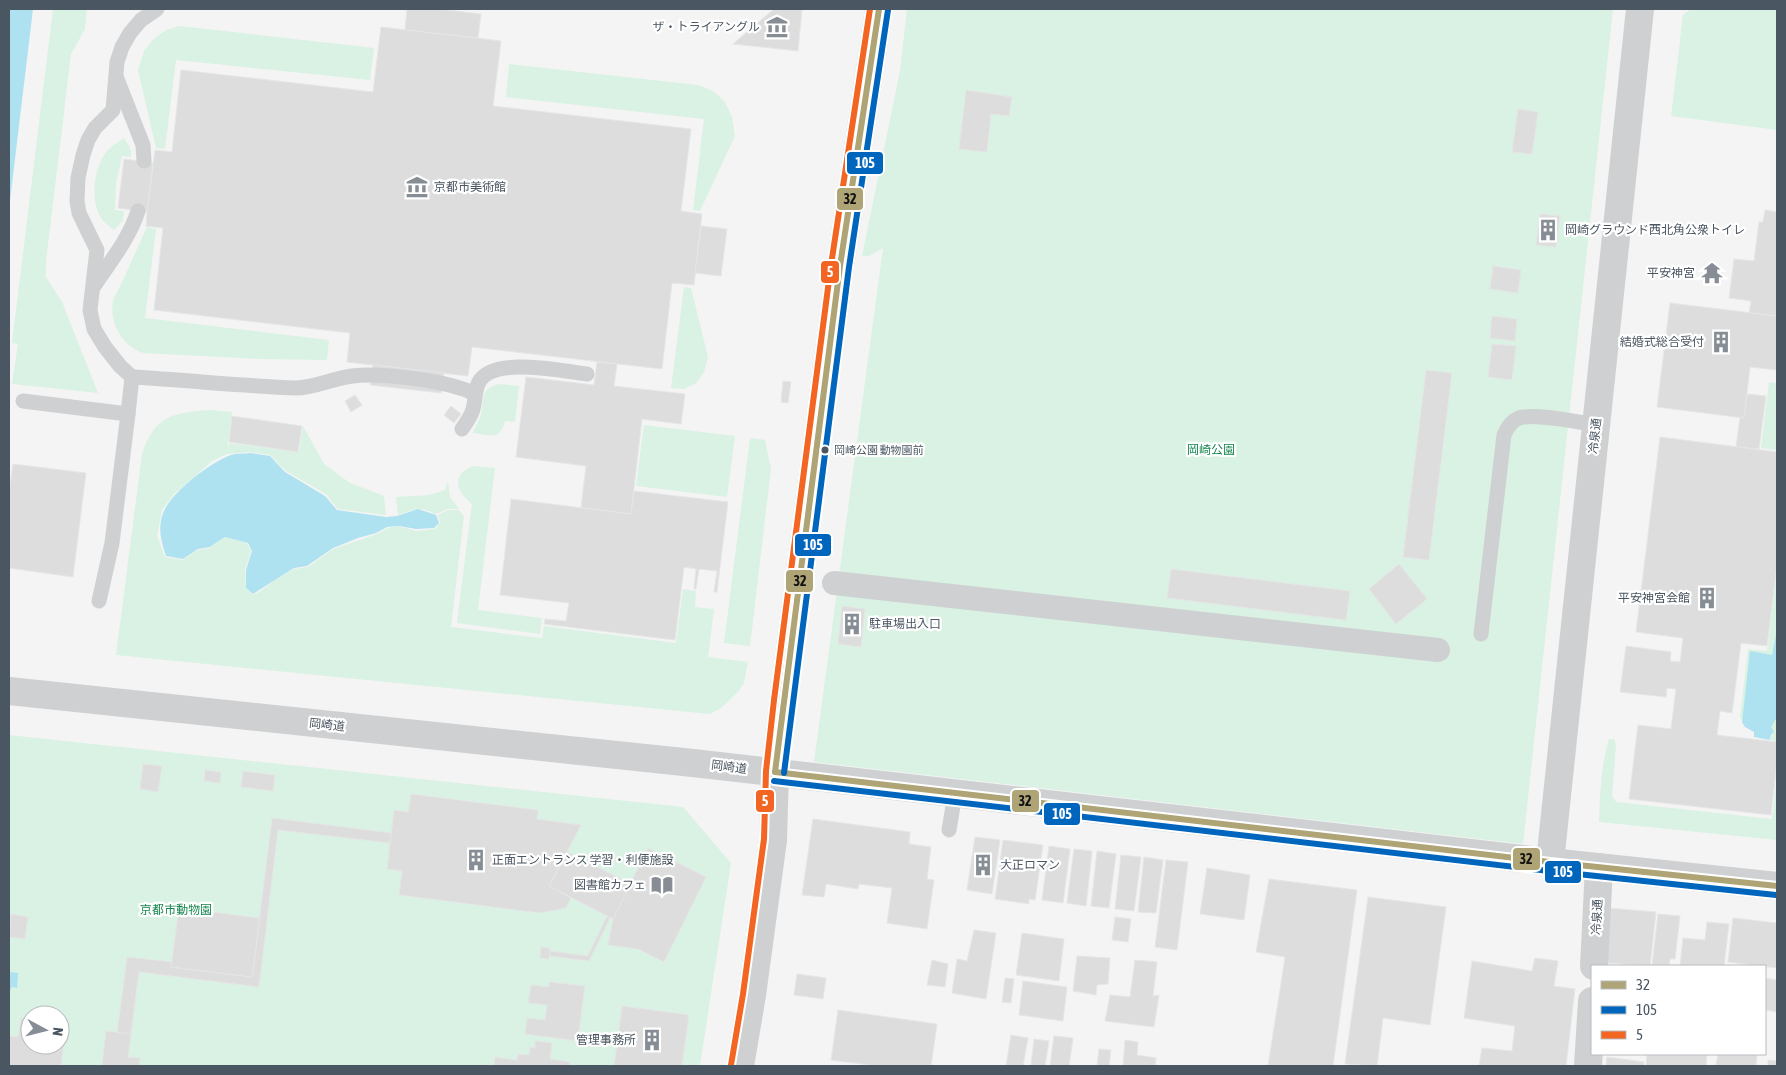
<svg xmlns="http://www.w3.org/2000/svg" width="1786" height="1075" viewBox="0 0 1786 1075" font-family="'Asap Condensed','Noto Sans JP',sans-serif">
	<rect width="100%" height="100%" fill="#f4f4f4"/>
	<g fill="#d9f2e3" fill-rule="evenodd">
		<polygon points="53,9 87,9 85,29 71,54 46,261 46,277 62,302 98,393 12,384 18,344 12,343"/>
		<polygon points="907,9 1613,9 1523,844 814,762 883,248 869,256 862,256 900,71"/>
		<polygon points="1691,9 1777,9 1777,130 1671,116 1683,15"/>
		<polygon points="180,26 374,48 370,80 176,60 165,149 156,148 138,70 144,51 155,38 166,30"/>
		<polygon points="509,64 698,85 713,91 725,102 732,117 735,136 700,211 693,210 704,119 506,97"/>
		<path d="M124,138C128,144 132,149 131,157L122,156L116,183L115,210L124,211L123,220L114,230C109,226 103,222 100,216C90,197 94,166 108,150C113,145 119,141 124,138Z"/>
		<path d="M147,227L156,229L145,318L329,340L327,360L259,359L144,353C123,347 109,324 113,301C115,294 120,287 123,280C131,262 139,245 147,227Z"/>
		<polygon points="684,287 691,288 708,357 704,372 696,383 684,389 671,388"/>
		<polygon points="1769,382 1777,383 1777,450 1761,448"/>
		<path d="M499,384L519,386L515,422L505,421C500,441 490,435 473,433C475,427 479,421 481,415C485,400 479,389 499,384Z"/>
		<path d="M210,410L232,412L227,451L229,443L299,452L303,426L324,464L350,483L384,496L386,515L338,509L326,494L286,471L270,455L251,452L227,454L212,461L194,477L174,494L162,510L157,536L165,557L183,560L198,550L210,548L225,537L247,543L251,551L245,570L246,588L253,595L261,591L275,580L294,569L308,567L333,549L377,534L388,528L398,526L416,531L435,529L440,523L438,515L448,510H459L464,516L451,627L542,638L544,626L676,643L683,589L696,591L695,607L714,609L708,657L748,662L744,683L738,692L721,708L710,714L116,655L142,454C155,415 173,413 210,410Z"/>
		<polygon points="644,425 735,436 727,497 636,486"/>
		<polygon points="750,438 765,440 771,469 750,646 724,643"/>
		<path d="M474,466L495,468L478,610L542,618L540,634L457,623L472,504C455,491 451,474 474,466Z"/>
		<path d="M448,481L450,497L459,509H448L436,514C420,506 414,509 398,515L396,497L429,495L445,490Z"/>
		<polygon points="1777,571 1777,741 1771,740 1771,735 1740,718 1748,649 1767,651"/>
		<path d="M9,735L683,807L731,863L700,1066H9ZM30,1015H60V1045H30Z"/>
		<path d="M1609,739H1614L1616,745L1612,796L1616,802L1772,819L1777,775V840L1599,822C1600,794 1601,766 1609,739Z"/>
	</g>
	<g fill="#aee2f0">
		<polygon points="9,9 33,9 9,209"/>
		<path d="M251,453L270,456L285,472L325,496L337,510L386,517L397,516L418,509L436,515L439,523L434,528L416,529L399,526L387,527L376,533L358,538L333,548L307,566L294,568L253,594L246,588V570L252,551L248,543L225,537L210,547L198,549L183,559L166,556C161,541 157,527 164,511C173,491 211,462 231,455C237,453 244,454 251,453Z"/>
		<polygon points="1777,630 1777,717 1771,727 1774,732 1771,734 1770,740 1754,737 1754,732 1745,727 1742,722 1750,651 1772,655"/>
		<polygon points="9,972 18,973 17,988 12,987 9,993"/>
	</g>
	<g fill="#ddddde" stroke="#e5e6e7">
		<polygon points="407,9 440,9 481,14 478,38 405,30"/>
		<polygon points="774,9 802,9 798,51 733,44"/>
		<polygon points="381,27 501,41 493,106 691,129 681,211 702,214 694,285 672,283 662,369 472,347 468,376 347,362 350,333 154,310 163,228 146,226 147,212 155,150 172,152 181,70 373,92"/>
		<polygon points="966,90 1012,97 1009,116 991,114 987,152 959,149"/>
		<polygon points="1518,109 1538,112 1532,154 1512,152"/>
		<polygon points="124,159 153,163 147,212 118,208"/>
		<polygon points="1765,210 1777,212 1777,316 1749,313 1751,301 1729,298 1734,259 1754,261 1759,222 1763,222"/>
		<polygon points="1540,214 1560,216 1556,247 1536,245"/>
		<polygon points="701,226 727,229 721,276 695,273"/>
		<polygon points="1493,266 1521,270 1518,293 1490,289"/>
		<polygon points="1670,303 1777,316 1777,370 1750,367 1744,418 1657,407"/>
		<polygon points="1492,316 1517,319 1515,341 1490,338"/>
		<polygon points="1492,344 1516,346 1512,380 1488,377"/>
		<polygon points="597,362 617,364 614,386 685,394 681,424 642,419 631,514 581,508 586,466 516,457 526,377 594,385"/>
		<polygon points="373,365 444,373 441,393 370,385"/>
		<polygon points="1426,370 1452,373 1429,560 1403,557"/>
		<polygon points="783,381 791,382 788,403 781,402"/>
		<polygon points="1747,394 1766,396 1759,449 1736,447 1740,417 1744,418"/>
		<polygon points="355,395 362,405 351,412 345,401"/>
		<polygon points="451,406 461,414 454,423 444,415"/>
		<polygon points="232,416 302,426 298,452 229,442"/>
		<polygon points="1660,437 1777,452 1777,565 1767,646 1741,643 1732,713 1720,711 1717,735 1777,742 1777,762 1771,815 1629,799 1638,725 1671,729 1676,689 1667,688 1666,697 1620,692 1626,646 1671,652 1670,661 1680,662 1683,638 1636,632"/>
		<polygon points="13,464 86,473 73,577 9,568 9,493"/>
		<polygon points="634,491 728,502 717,592 714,592 717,571 699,569 696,589 694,589 696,569 684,567 675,640 544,624 545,619 566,621 569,603 500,595 511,499 631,514"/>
		<polygon points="1399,564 1427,599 1396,624 1369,589"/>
		<polygon points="1171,569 1350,591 1346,620 1167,598"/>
		<polygon points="842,606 865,609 861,647 838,644"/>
		<polygon points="143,764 162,766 158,792 140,789"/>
		<polygon points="205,770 221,772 220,783 204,781"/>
		<polygon points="243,771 275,775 273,791 241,787"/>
		<polygon points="411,794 538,810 537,819 581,825 549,886 571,898 566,908 540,913 399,895 402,871 387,869 394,810 408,812"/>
		<polygon points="272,818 391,833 390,843 278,830 259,987 139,972 131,1034 117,1033 127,957 172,962 171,967 252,977"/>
		<polygon points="813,819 910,832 909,844 931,847 927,879 934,880 927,929 887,923 892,888 859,884 858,889 826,884 824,897 802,895"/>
		<polygon points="975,837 1000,840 992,894 967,890"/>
		<polygon points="1003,840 1043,845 1035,900 1029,899 1029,904 995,899"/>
		<polygon points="1049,846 1070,849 1063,903 1042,900"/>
		<polygon points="648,848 706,877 664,962 638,949 608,945 613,919"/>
		<polygon points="1074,849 1092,851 1086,906 1067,903"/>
		<polygon points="1097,851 1116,854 1109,908 1091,906"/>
		<polygon points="568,852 631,884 613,919 549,886"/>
		<polygon points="1121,855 1141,857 1134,911 1115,909"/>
		<polygon points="1144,857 1163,860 1156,913 1138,912"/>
		<polygon points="1166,860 1188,862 1177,950 1155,947"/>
		<polygon points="1207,868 1250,875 1244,920 1200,914"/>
		<polygon points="1269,879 1357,890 1333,1066 1268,1066 1285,957 1256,952"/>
		<polygon points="1368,897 1446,907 1430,1025 1383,1018 1377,1066 1345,1064"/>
		<polygon points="179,908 260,918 252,977 171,967"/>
		<polygon points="1608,908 1656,912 1650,966 1607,963"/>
		<polygon points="11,914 28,917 25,939 9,937"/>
		<polygon points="1658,914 1680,916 1675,959 1670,959 1669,966 1652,966"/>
		<polygon points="607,916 610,918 589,961 549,956 550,951 588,956"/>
		<polygon points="1115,917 1131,919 1128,942 1112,940"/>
		<polygon points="1733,918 1777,923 1777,968 1728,962"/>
		<polygon points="1707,922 1729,924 1724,966 1680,966 1683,938 1705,940"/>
		<polygon points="974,930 996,933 986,999 952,993 957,959 967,961"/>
		<polygon points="1022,933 1064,939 1059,981 1016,975"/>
		<polygon points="541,947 550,948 549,959 540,958"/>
		<polygon points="1077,956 1110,958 1108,984 1097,985 1096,995 1073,991"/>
		<polygon points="1535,958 1558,961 1554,986 1575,989 1566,1066 1479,1066 1482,1048 1512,1051 1515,1026 1464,1018 1472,961 1532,971"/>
		<polygon points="932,960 948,964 945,987 927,985"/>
		<polygon points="1135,960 1157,962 1153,996 1159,995 1154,1027 1105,1021 1110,995 1130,997"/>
		<polygon points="797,974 826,978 823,999 794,995"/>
		<polygon points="1005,978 1014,979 1011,1003 1002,1002"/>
		<polygon points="1765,978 1777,980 1777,1012 1765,1010"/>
		<polygon points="1023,981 1067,987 1063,1021 1019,1015"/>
		<polygon points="549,982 585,986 578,1041 525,1034 527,1018 545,1020 547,1005 528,1003 531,985 549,987"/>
		<polygon points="622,1006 689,1015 682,1066 614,1066"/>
		<polygon points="838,1010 937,1024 931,1066 878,1066 831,1060"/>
		<polygon points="21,1018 30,1019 30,1045 60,1045 60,1023 66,1024 61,1066 9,1066 9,1036 18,1037"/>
		<polygon points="106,1031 131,1034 128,1057 140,1058 139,1066 102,1066"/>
		<polygon points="1011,1035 1028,1038 1023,1066 1006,1066"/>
		<polygon points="1054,1036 1073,1038 1069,1066 1050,1066"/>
		<polygon points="1034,1039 1049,1041 1045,1066 1031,1066"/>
		<polygon points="1125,1040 1138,1042 1137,1055 1156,1058 1155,1066 1123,1066"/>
		<polygon points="535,1041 552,1043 550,1059 570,1062 570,1066 494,1066 495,1057 517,1060 518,1054 529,1055 530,1047 535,1048"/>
		<polygon points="1099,1049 1111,1050 1109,1066 1097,1066"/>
		<polygon points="1647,1054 1707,1054 1706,1066 1646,1066"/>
		<polygon points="1718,1054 1757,1054 1756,1066 1716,1066"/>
		<polygon points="1607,1057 1644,1062 1643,1066 1606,1066"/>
		<polygon points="1768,1060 1777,1061 1777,1066 1768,1066"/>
	</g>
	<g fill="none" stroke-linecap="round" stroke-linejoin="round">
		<g stroke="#ced0d2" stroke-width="15">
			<polyline points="117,79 143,145 144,161"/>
			<path d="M94,286C110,262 129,239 138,211"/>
			<polyline points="132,377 120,366 105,347 94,329 90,310 97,250 79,213 77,201 78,178 83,155 88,140 95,128 113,110 117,62 122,47 130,33 141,20 157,9"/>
			<path d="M23,401L128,414L132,377C187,380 241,386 296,388C314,388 334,378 352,376C380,372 450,381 475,394"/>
			<path d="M462,429C465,424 470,418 472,412C476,403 474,391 479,382C493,356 562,371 587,374"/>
			<polyline points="99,601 112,543 128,414"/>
			<path d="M1481,634L1504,435C1507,428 1511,421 1519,418C1535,413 1578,422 1596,425"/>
			<polyline points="949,830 955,794"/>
		</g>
		<polyline stroke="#ced0d2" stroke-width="24" points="834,583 1438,650"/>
		<g stroke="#ced0d2" stroke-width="28">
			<polyline points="1594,966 1599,867"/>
			<polyline points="1588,1066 1592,1001"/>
		</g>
		<g stroke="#ced0d2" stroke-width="28">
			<polyline points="9,691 693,763 1550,862 1777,886"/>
			<polyline points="1550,862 1640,9"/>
			<polyline points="740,1066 752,995 773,840 775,772 783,701 840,266 879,9"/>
		</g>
		<g stroke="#fff" stroke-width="10">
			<g id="bus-1">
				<polyline points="775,772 1550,862 1777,886"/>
				<polyline points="775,772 840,266 879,9"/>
			</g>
		</g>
		<g stroke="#fff" stroke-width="10">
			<g id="bus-2">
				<polyline points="784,773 849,267 888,10"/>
				<polyline points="774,781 1549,871 1776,895"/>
			</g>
		</g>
		<g stroke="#fff" stroke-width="10">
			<polyline id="bus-3" points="731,1065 743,994 764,839 766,771 774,700 831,265 870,9"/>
		</g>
		<use href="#bus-1" stroke="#aea475" stroke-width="6"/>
		<use href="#bus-2" stroke="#0065bd" stroke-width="6"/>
		<use href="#bus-3" stroke="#f26522" stroke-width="6"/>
	</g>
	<defs>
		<g id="museum-bare" transform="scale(1.725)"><path d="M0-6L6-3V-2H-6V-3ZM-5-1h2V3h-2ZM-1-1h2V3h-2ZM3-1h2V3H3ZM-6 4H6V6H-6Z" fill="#868d94" stroke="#fff" stroke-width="2.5" paint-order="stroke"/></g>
		<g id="building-bare" transform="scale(1.725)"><path d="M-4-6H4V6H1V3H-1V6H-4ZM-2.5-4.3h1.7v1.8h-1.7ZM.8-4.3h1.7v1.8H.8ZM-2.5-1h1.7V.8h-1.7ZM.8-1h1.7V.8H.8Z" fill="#868d94" stroke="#fff" stroke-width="2.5" paint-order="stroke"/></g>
		<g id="temple-bare" transform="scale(1.725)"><path d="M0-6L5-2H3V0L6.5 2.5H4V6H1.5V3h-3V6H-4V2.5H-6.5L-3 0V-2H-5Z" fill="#868d94" stroke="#fff" stroke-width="2.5" paint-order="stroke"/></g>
		<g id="library-bare" transform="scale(1.725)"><path d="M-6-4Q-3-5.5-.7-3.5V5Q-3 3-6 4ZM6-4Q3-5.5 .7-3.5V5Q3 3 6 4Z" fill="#868d94" stroke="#fff" stroke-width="2.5" paint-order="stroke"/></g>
	</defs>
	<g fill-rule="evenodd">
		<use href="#museum-bare" x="777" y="27"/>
		<use href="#museum-bare" x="417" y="187"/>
		<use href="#building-bare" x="1548" y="230"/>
		<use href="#temple-bare" x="1712" y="273"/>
		<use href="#building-bare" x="1721" y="342"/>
		<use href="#building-bare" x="1707" y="598"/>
		<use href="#building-bare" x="852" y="624"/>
		<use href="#building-bare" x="476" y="860"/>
		<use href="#building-bare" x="983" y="865"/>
		<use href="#library-bare" x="662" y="885"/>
		<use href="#building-bare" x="652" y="1040"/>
	</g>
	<circle fill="#4a5661" stroke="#fff" stroke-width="2" cx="825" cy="450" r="4.5"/>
	<g text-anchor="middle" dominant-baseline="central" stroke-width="4.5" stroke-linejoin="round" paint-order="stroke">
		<g font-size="11" fill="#4a5661" stroke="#fff" text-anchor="start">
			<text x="834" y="450">岡崎公園 動物園前</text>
		</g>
		<g font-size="12" fill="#4a5661" stroke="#fff" text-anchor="end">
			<text x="760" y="27">ザ・トライアングル</text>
			<text x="434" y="187" text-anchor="start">京都市美術館</text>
			<text x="1565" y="230" text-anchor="start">岡崎グラウンド西北角公衆トイレ</text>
			<text x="1695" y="273">平安神宮</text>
			<text x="1704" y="342">結婚式総合受付</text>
			<text x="1690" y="598">平安神宮会館</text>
			<text x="869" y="624" text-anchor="start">駐車場出入口</text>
			<text x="492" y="860" text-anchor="start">正面エントランス 学習・利便施設</text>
			<text x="1000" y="865" text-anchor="start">大正ロマン</text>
			<text x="646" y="885">図書館カフェ</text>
			<text x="636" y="1040">管理事務所</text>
		</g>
		<g font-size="12" fill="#4a5661" stroke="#fff">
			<text transform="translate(1595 436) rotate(-84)">冷泉通</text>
			<text transform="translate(327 725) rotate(6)">岡崎道</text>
			<text transform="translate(729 767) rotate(7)">岡崎道</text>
			<text transform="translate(1597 917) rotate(-87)">冷泉通</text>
		</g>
		<g font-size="12" fill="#17864f" stroke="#fff">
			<text x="1211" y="450">岡崎公園</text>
			<text x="176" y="910">京都市動物園</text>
		</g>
	</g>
	<g stroke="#fff" stroke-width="2">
		<rect x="846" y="151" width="38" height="24" rx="5" fill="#0065bd"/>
		<rect x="836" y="187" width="28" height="24" rx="5" fill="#aea475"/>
		<rect x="820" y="260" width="20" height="24" rx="5" fill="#f26522"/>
		<rect x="794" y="533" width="38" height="24" rx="5" fill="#0065bd"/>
		<rect x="785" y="569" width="29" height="24" rx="5" fill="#aea475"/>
		<rect x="755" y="789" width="20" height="24" rx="5" fill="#f26522"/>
		<rect x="1011" y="789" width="29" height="24" rx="5" fill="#aea475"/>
		<rect x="1043" y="802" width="38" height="24" rx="5" fill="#0065bd"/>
		<rect x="1512" y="847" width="29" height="24" rx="5" fill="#aea475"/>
		<rect x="1544" y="860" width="38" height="24" rx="5" fill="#0065bd"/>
	</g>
	<g font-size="14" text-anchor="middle" font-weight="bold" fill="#fff">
		<text x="865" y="168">105</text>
		<text x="830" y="277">5</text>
		<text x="813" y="550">105</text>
		<text x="765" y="806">5</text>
		<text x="1062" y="819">105</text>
		<text x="1563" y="877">105</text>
	</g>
	<g font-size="14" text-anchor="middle" font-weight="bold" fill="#111">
		<text x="850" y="204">32</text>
		<text x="800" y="586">32</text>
		<text x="1025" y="806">32</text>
		<text x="1526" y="864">32</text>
	</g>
	<rect width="1786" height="1075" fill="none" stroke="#4a5661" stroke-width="20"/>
	<rect x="1591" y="965" width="175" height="90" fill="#ffffff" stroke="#b7bbc0"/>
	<rect x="1601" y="981" width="25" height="8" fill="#aea475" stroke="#b7bbc0"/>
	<text x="1636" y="990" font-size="15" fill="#4a5661">32</text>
	<rect x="1601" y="1006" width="25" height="8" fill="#0065bd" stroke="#b7bbc0"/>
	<text x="1636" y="1015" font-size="15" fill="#4a5661">105</text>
	<rect x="1601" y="1031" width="25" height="8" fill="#f26522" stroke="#b7bbc0"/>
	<text x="1636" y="1040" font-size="15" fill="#4a5661">5</text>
	<g transform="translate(45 1030) rotate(97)"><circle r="24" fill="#ffffff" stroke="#b7bbc0"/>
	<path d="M0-4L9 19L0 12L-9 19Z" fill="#868d94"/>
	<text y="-8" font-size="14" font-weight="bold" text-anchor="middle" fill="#4a5661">N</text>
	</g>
</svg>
